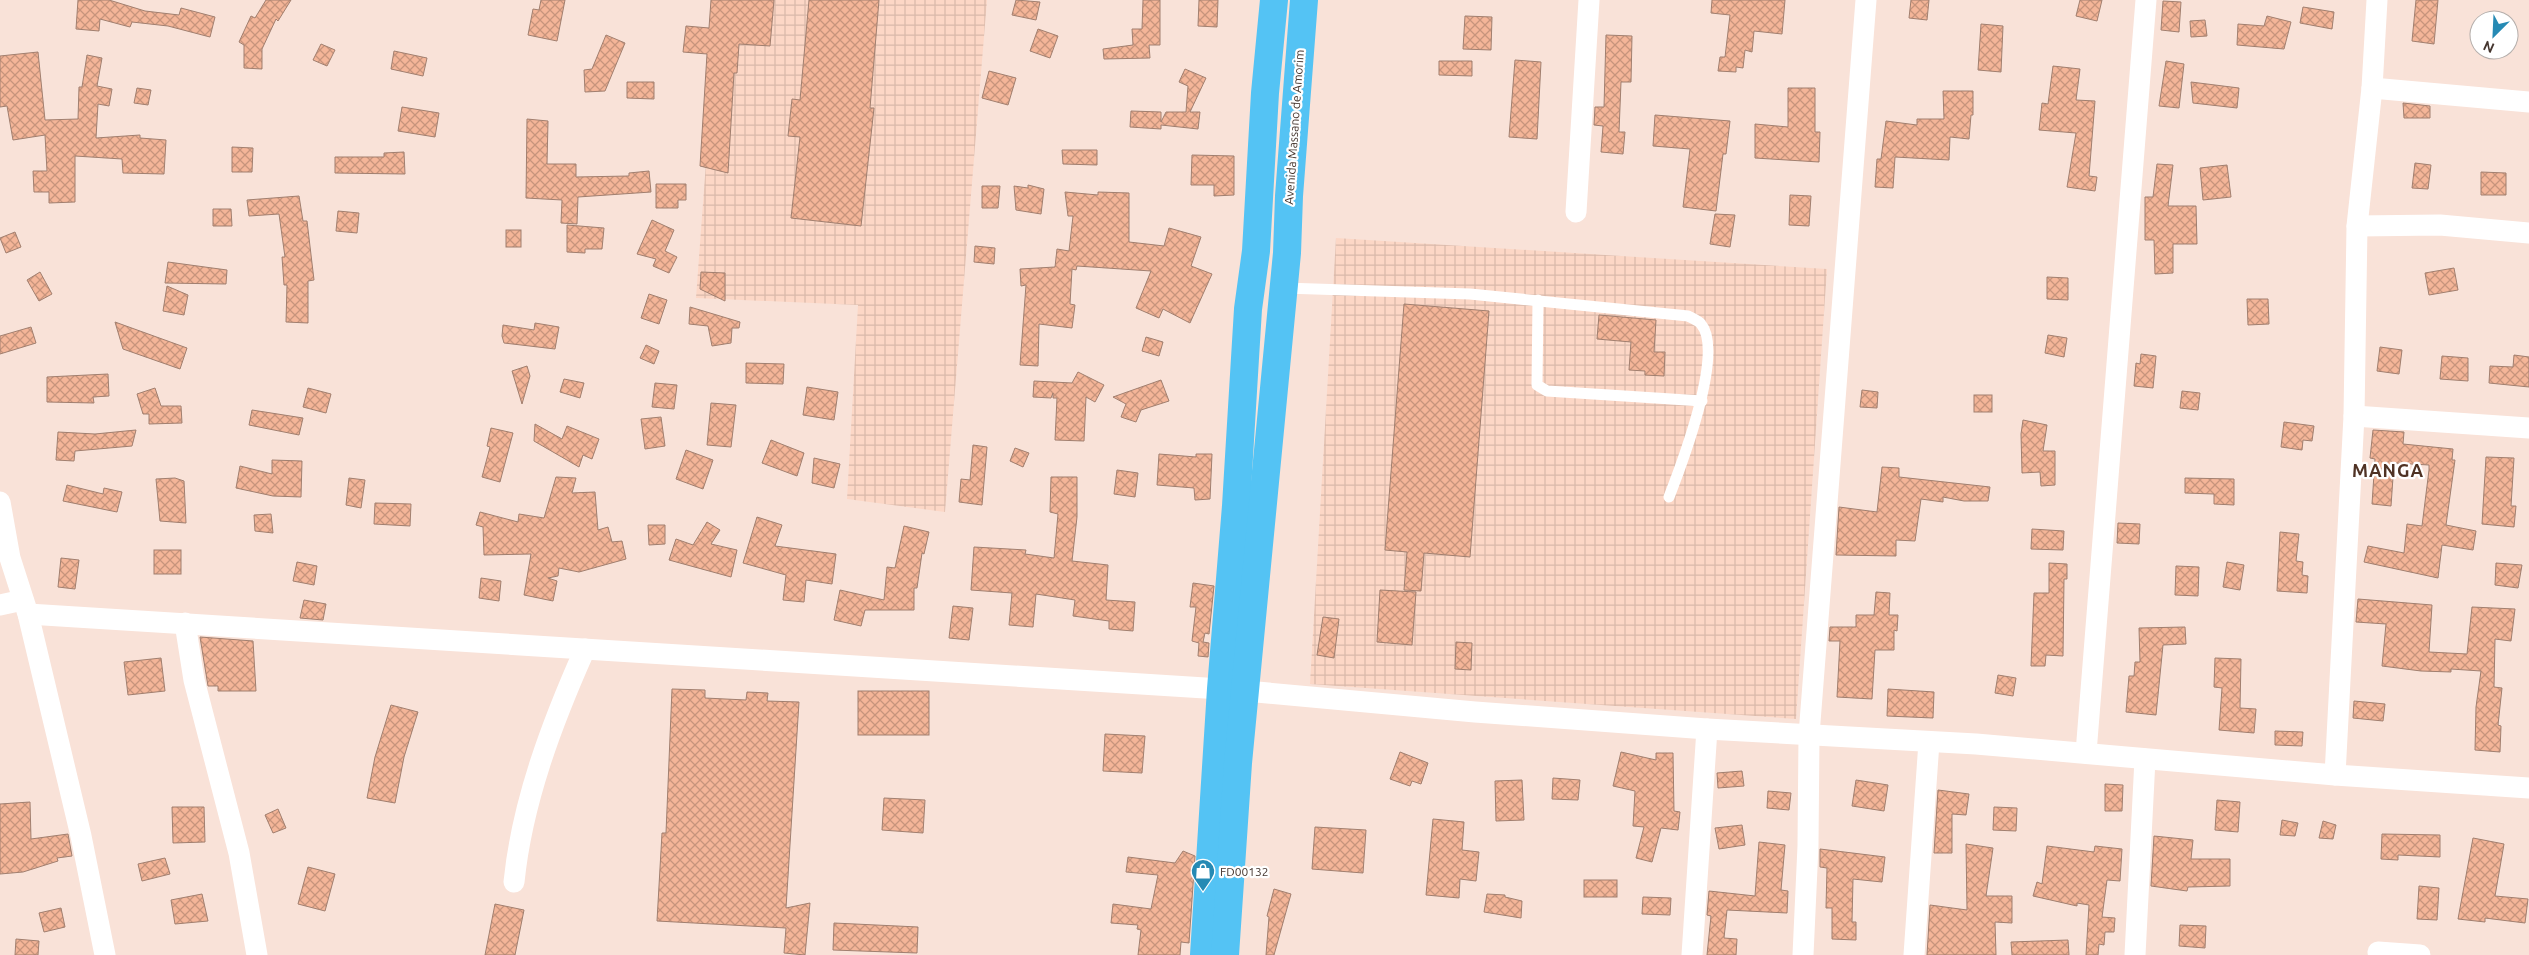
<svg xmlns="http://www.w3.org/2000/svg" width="2529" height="955" viewBox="0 0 2529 955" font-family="Ubuntu,sans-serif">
	<defs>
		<pattern id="industrial-grid" width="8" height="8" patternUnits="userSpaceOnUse" patternTransform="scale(1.25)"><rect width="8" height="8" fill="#fcd7c6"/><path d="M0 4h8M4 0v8" fill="none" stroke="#d9b9aa"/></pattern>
		<pattern id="building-cross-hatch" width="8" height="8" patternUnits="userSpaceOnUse" patternTransform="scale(1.25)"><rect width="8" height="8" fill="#f4b598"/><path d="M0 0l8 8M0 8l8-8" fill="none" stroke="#c7947c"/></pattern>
	</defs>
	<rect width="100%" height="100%" fill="#f9e2d8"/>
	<g fill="url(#industrial-grid)">
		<polygon points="718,0 987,0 945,512 847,499 858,305 696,298"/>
		<polygon points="1336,238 1827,269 1796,719 1310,684"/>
	</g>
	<g fill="url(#building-cross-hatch)" stroke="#a17f6f">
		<polygon points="78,0 109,0 145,11 179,15 181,8 215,17 210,37 168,26 132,22 130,27 100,19 99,31 76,29"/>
		<polygon points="266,0 291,0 278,21 276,19 262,49 262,69 244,68 244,45 239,42 251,16 255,18"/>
		<polygon points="541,0 565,0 557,41 528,35 533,9 539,10"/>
		<polygon points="711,0 774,0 770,46 739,44 737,73 734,73 728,173 700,166 707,54 683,52 686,26 709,28"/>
		<polygon points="809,0 879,0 870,108 874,108 861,226 791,218 800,137 788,136 792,99 800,100"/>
		<polygon points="1016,0 1040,2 1036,20 1012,15"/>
		<polygon points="1143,0 1160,0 1160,45 1149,45 1150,58 1104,59 1103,49 1133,45 1132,29 1142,29"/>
		<polygon points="1199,0 1218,0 1217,27 1198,26"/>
		<polygon points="1712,0 1785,0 1782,34 1754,31 1752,52 1745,50 1743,68 1736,67 1736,72 1718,71 1720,57 1725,57 1730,15 1711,13"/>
		<polygon points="1911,0 1929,0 1927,20 1909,18"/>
		<polygon points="2080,0 2102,0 2097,21 2076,16"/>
		<polygon points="2416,0 2438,0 2434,44 2412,41"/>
		<polygon points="2163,1 2181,2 2179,32 2161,30"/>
		<polygon points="2303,7 2334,12 2332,29 2300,23"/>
		<polygon points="1465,16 1492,17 1491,50 1463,49"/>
		<polygon points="2267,16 2291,22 2284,49 2237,45 2238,24 2264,26"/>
		<polygon points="2205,20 2207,36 2191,37 2190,21"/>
		<polygon points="1981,24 2003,26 2001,72 1978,70"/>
		<polygon points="1038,29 1058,36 1050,58 1030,51"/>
		<polygon points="606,35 625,43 605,91 585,92 584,70 592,69"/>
		<polygon points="1606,35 1632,36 1631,82 1621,82 1619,132 1625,132 1623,154 1601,152 1603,126 1594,125 1595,107 1604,107"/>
		<polygon points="321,44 335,50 327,66 313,60"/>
		<polygon points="394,51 427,58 423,76 391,69"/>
		<polygon points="38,52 45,120 78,119 79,87 82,87 87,55 102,58 97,86 112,89 109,106 98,104 96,138 140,135 140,138 166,140 164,174 123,173 122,159 75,156 75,202 49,203 49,192 34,192 33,171 47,171 45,135 13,140 7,106 0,107 0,56"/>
		<polygon points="1515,60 1541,62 1537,139 1509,137"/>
		<polygon points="1439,61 1472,61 1472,76 1439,75"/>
		<polygon points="2166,61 2184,64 2179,108 2159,106"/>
		<polygon points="2053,66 2080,69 2076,100 2095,101 2089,176 2097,177 2095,191 2067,187 2076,133 2039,130 2042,103 2048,104"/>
		<polygon points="1185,69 1206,78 1190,112 1200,112 1198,129 1161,125 1161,129 1130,127 1131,111 1161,112 1161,122 1166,112 1186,112 1188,86 1179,82"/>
		<polygon points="989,71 1016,78 1008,105 982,98"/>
		<polygon points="627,82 654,82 654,99 627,98"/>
		<polygon points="2191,82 2239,88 2237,108 2193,103"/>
		<polygon points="137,88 151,90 148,105 134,103"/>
		<polygon points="1788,88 1815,88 1815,132 1820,132 1819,162 1755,158 1755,124 1788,127"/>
		<polygon points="1943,91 1973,91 1973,115 1971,115 1969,139 1950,137 1949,160 1895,157 1893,188 1875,187 1877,159 1881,159 1886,121 1917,125 1917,119 1944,119"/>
		<polygon points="2403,103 2430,106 2430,118 2404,118"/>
		<polygon points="402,107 439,113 435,137 398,131"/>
		<polygon points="1655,115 1730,121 1726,154 1723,154 1716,211 1683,207 1690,149 1653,146"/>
		<polygon points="527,119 548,121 547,164 576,164 576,177 629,176 629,173 649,171 651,192 578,197 577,224 561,223 562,200 526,198"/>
		<polygon points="232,147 253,148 252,172 232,172"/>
		<polygon points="1062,150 1097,150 1097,165 1063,164"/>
		<polygon points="404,152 405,174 335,173 335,157 384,157 384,153"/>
		<polygon points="1192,155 1234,156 1234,195 1214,196 1214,185 1191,185"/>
		<polygon points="2415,163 2431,165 2428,189 2412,188"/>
		<polygon points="2157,164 2173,165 2168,206 2196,206 2197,244 2173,244 2173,273 2155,274 2154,240 2145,240 2145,197 2153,197"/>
		<polygon points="2227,165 2231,197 2203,200 2200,168"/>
		<polygon points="2481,172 2506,173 2506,195 2481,195"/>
		<polygon points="656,184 686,184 686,200 678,200 678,208 656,208"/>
		<polygon points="1028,185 1044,189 1041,214 1016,210 1014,186 1028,188"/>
		<polygon points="982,186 1000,186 998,208 982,208"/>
		<polygon points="1065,192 1098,195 1098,192 1129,193 1129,242 1164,246 1169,228 1201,237 1191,266 1212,274 1190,323 1163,309 1159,318 1136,308 1151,271 1077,266 1076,270 1072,269 1070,304 1075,305 1072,328 1039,324 1038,366 1020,365 1026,285 1021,286 1020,269 1055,267 1057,249 1069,251 1073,216 1068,216"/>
		<polygon points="1790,195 1811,196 1809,226 1789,225"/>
		<polygon points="299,196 303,221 307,221 314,280 308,281 308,323 286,322 287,285 284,285 282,257 285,257 279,214 249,216 247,200"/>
		<polygon points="213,209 231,209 232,226 213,226"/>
		<polygon points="338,211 359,213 357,233 336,231"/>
		<polygon points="1715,214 1735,215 1730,247 1710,244"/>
		<polygon points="652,220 674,230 665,251 677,257 669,273 653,266 656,259 637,254"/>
		<polygon points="567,225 604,228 602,249 585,249 585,253 567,252"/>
		<rect x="506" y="230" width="15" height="17"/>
		<polygon points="15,232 21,247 6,253 0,238"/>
		<polygon points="975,246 995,248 994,264 974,262"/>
		<polygon points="168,262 227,270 226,284 165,283"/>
		<polygon points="2454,268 2458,290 2429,295 2425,273"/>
		<polygon points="40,272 52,294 39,301 27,280"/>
		<polygon points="701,272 725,273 725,301 700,289"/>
		<polygon points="2047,277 2068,278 2068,300 2047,299"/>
		<polygon points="167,286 188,295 184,315 163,311"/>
		<polygon points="649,294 667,300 659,324 641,318"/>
		<polygon points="2247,299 2268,299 2269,324 2248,325"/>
		<polygon points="1404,304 1489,311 1470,557 1424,553 1421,591 1404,590 1407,552 1385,550"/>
		<polygon points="690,307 740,322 739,328 732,328 731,343 712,346 708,326 689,324"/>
		<polygon points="1599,315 1656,320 1654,352 1665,352 1664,376 1645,375 1645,371 1629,370 1631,342 1597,339"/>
		<polygon points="115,322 187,348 180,369 123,349"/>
		<polygon points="535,323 559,327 555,349 504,343 502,336 503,325 534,330"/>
		<polygon points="31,327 36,343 0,354 0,336"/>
		<polygon points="2048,335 2067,338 2064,357 2045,353"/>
		<polygon points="1146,337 1163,342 1159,356 1142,351"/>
		<polygon points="646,345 659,351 654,364 640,358"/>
		<polygon points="2380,347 2402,350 2399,374 2377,371"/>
		<polygon points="2141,354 2156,356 2153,388 2134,386 2136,363 2140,364"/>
		<polygon points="2514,355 2529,357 2529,387 2489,383 2490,366 2513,367"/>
		<polygon points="2442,356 2468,358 2468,381 2440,379"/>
		<polygon points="746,363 784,364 783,384 746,383"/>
		<polygon points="527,366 530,376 522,404 512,371"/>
		<polygon points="1078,372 1104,385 1095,402 1086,397 1084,441 1055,440 1057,398 1053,398 1053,393 1051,398 1033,397 1034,381 1072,383"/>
		<polygon points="108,374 109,396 93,397 94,403 47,402 47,377"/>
		<polygon points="564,379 584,383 580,398 560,392"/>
		<polygon points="1161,380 1169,401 1141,410 1136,422 1121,417 1126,404 1113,397"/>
		<polygon points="655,383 677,385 674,409 652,407"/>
		<polygon points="807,387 838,392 834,420 803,415"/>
		<polygon points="155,388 161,406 181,406 182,423 149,424 149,414 143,414 137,394"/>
		<polygon points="308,388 331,394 326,413 303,407"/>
		<polygon points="1862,390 1878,392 1877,408 1860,407"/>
		<polygon points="2182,391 2200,393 2198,410 2180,408"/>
		<rect x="1974" y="395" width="18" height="17"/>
		<polygon points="711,403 736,405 731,447 707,445"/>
		<polygon points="252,410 303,418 299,435 249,425"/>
		<polygon points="661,417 665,446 645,449 641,419"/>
		<polygon points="2023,420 2047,425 2043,451 2055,451 2055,485 2041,486 2040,472 2022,473 2021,434"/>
		<polygon points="2284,422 2314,426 2312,441 2303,440 2302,450 2281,447"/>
		<polygon points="535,424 562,439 567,426 599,439 592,459 583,455 579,467 534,441"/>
		<polygon points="491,428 513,433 500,482 482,477 490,447 487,446"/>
		<polygon points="136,430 132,446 75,451 74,461 56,460 58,432 95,434"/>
		<polygon points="2373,430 2404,432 2403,444 2453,449 2452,460 2455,460 2446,525 2476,531 2473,550 2442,545 2438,578 2364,562 2368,546 2404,553 2407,524 2422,526 2429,470 2429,465 2394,463 2391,506 2372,504 2375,459 2370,458"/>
		<polygon points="771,440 804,453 797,476 762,463"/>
		<polygon points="973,445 987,447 982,505 959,502 961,479 970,480"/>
		<polygon points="1015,448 1029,453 1023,467 1010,461"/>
		<polygon points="686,450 713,460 703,489 676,479"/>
		<polygon points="1159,454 1196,457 1196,454 1212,454 1210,499 1195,500 1194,488 1157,485"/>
		<polygon points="2486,457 2514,458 2511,506 2516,506 2514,527 2482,524"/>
		<polygon points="814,458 840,464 834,488 812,483"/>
		<polygon points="272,460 302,461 301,497 273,496 236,488 240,466 272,474"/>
		<polygon points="1882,467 1899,468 1899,477 1990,487 1988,501 1964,501 1943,497 1943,502 1921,499 1915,541 1896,540 1896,556 1836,555 1839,507 1877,512"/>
		<polygon points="1117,470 1138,473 1135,497 1114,494"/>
		<polygon points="556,477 576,478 572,493 595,492 598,530 608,527 612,542 622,541 626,559 579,572 559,568 558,576 548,578 557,581 553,601 524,595 531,554 484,555 483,527 476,525 480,512 518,522 519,514 544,518"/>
		<polygon points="1051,477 1077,477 1077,517 1072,561 1108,565 1106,600 1135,602 1133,631 1109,629 1109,621 1073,616 1075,600 1036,594 1033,627 1009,625 1012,593 971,590 974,547 1026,550 1025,554 1054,558 1058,514 1050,512"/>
		<polygon points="175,478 184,481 186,523 160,521 156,479"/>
		<polygon points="349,478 365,480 361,508 346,505"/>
		<polygon points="2185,478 2234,479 2234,505 2214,504 2214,494 2185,493"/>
		<polygon points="67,485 103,494 104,488 122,492 117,512 63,501"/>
		<polygon points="375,503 411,504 410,526 374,524"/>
		<polygon points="271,514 273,533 255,531 254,515"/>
		<polygon points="757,517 782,525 775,546 836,554 832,584 806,580 804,602 783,600 786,575 743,563"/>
		<polygon points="707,522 720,530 711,544 737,550 731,577 669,560 676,539 693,545"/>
		<polygon points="2118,523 2140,524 2139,544 2117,543"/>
		<polygon points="648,525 665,525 665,544 649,545"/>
		<polygon points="904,526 929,532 924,554 922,553 917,588 914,588 914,610 865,610 861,626 834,620 840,590 884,600 887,567 895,568"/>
		<polygon points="2032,529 2064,531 2063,550 2031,549"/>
		<polygon points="2280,532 2299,534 2296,561 2303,562 2302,575 2308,576 2307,593 2277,591"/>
		<rect x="154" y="550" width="27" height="24"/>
		<polygon points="61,558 79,560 75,589 58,587"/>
		<polygon points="297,562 317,566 314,585 293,581"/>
		<polygon points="2227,562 2244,565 2240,590 2223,587"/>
		<polygon points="2049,563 2067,564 2067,579 2064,579 2063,656 2046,655 2045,666 2031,666 2034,593 2049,593"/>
		<polygon points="2496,563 2522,565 2518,588 2495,585"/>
		<polygon points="2176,566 2199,567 2198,596 2175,595"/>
		<polygon points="481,578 501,581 499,601 479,598"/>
		<polygon points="1193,583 1214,586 1209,634 1205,633 1203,642 1209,643 1208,657 1198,656 1199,643 1192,641 1196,607 1190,607"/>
		<polygon points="1380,590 1416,592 1412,645 1377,642"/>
		<polygon points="1876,592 1890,593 1889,615 1898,615 1897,631 1894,630 1894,650 1875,650 1872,699 1837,697 1840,641 1829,641 1830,627 1856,627 1856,615 1874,615"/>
		<polygon points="2358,599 2432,605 2429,652 2467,654 2472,607 2515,609 2511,641 2495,639 2494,687 2502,688 2498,725 2501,726 2500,752 2475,750 2476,707 2481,671 2451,669 2451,672 2421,671 2382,666 2386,624 2356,622"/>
		<polygon points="304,600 326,604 323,620 300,618"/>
		<polygon points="953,606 973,608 969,640 949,638"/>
		<polygon points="1323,617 1339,619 1334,658 1317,655"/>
		<polygon points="2185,627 2186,644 2163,645 2156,715 2126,712 2129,676 2134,676 2135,662 2140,662 2139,628"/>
		<polygon points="200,637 253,641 256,691 218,691 218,686 208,686"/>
		<polygon points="1456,642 1472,643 1471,670 1455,669"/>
		<polygon points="161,658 165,691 128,695 124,662"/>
		<polygon points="2215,658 2241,659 2240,708 2256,709 2254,733 2219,730 2222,688 2214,687"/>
		<polygon points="1998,675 2016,678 2013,696 1995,693"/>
		<polygon points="672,689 705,690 705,698 746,700 747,692 768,693 767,701 799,702 786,908 810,903 805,955 784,953 786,928 657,921 662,833 666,833"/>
		<polygon points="1888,689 1934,692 1933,718 1887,716"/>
		<rect x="858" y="691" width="71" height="44"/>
		<polygon points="2354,701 2385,704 2383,721 2353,718"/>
		<polygon points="391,705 418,712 404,757 395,803 367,798 375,757"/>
		<polygon points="2275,731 2303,732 2302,746 2275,745"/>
		<polygon points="1105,734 1145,736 1142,773 1103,771"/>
		<polygon points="1400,752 1428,763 1421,784 1412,781 1410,786 1390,779"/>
		<polygon points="1621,752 1656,760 1656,753 1673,753 1674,811 1680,812 1678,830 1661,828 1652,862 1636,858 1644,827 1633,826 1635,791 1613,786"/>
		<polygon points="1742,771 1744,786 1718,788 1717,773"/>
		<polygon points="1553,778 1580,780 1578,800 1552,799"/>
		<polygon points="1522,780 1524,820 1496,821 1495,781"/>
		<polygon points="1856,780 1888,785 1884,811 1852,806"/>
		<polygon points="2105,784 2123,785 2122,811 2105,811"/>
		<polygon points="1938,790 1969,794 1966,815 1952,814 1952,853 1934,853"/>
		<polygon points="1768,791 1791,793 1789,810 1767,808"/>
		<polygon points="884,798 925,800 923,833 882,830"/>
		<polygon points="2217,800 2240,802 2238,832 2215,830"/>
		<polygon points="30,802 31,839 68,834 72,856 57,858 58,861 23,872 0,874 0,804"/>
		<polygon points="172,807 204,807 205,842 173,843"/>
		<polygon points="1994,807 2017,808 2016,831 1993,830"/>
		<polygon points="278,809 286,828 273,833 265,815"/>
		<polygon points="1433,819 1464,822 1462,850 1479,852 1476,881 1460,879 1459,898 1426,895"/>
		<polygon points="2282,820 2298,823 2295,836 2280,835"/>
		<polygon points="2323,821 2336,825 2333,839 2319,838"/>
		<polygon points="1742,825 1745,845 1719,849 1715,828"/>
		<polygon points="1315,827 1366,830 1363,873 1312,869"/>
		<polygon points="2382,834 2440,835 2440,857 2398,855 2398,860 2381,859"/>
		<polygon points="2154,836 2193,840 2191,859 2230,859 2230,886 2188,887 2187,891 2151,886"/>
		<polygon points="2473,838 2504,844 2495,896 2528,899 2525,923 2485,918 2485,922 2458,919"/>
		<polygon points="1759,842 1785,845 1781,890 1788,891 1787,913 1727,910 1724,938 1737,939 1736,955 1707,955 1711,916 1707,915 1709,891 1755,896"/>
		<polygon points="1966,844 1993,848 1986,896 2012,896 2012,923 1995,922 1996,955 1927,955 1930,905 1967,910"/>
		<polygon points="2047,846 2094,852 2095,846 2122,849 2120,881 2107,880 2102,917 2115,918 2114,932 2105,932 2104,945 2099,944 2098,955 2086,955 2089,905 2077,903 2077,906 2033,896 2037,882 2042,884"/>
		<polygon points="1820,849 1885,857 1882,882 1853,879 1852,922 1856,922 1856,940 1832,939 1832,908 1826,908 1827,868 1820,867"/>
		<polygon points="1183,851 1195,856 1189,943 1181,942 1180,955 1138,955 1141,930 1137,929 1138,925 1111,923 1113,904 1151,909 1158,875 1126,872 1128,857 1175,863"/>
		<polygon points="165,858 170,874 142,881 138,864"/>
		<polygon points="308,867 335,874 325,911 298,904"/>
		<rect x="1584" y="880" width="33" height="17"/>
		<polygon points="2419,886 2439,888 2437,920 2417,919"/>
		<polygon points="1274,889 1291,894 1274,955 1266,955 1269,917 1267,916"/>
		<polygon points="202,894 208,921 175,924 171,900"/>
		<polygon points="1487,894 1505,895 1505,897 1522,901 1521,918 1484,912"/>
		<polygon points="1643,897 1671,898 1670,915 1642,914"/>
		<polygon points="495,904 524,910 515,955 485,955"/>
		<polygon points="61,908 65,927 44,932 39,913"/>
		<polygon points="834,923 918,927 917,953 833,950"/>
		<polygon points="2180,925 2206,926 2205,948 2179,946"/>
		<polygon points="16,939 39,941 38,955 15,955"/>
		<polygon points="2068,940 2069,955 2012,955 2011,942"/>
	</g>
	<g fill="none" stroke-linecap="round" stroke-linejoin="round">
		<g stroke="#fff" stroke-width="11">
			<path d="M1284,288L1470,294L1688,316C1692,318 1699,321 1701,324C1725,352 1681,466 1669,497"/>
			<polyline points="1538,300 1537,385 1547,391 1702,401"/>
		</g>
		<g stroke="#fff" stroke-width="21">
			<polyline points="2372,88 2529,102"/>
			<polyline points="1576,212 1589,0"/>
			<polyline points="2357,226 2440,225 2529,233"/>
			<polyline points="2354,416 2529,428"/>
			<polyline points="0,502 10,558 28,614 81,836 105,955"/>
			<polyline points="0,605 23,600"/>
			<polyline points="28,614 1221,689"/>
			<polyline points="185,623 194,680 239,853 257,955"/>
			<polyline points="1246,691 1475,712 1707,729 1976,744 2335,775 2529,788"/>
			<polyline points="2086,753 2146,0"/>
			<polyline points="2335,775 2354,416 2357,226 2372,88 2377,0"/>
			<path d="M514,882C522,802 552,723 585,649"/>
			<polyline points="2378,952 2420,955"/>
			<polyline points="1692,955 1707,729"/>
			<polyline points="1803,955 1808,846 1809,735 1866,0"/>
			<polyline points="1914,955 1929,742"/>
			<polyline points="2135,955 2145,759"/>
		</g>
		<g stroke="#54c3f4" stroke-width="28">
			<polyline points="1204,955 1221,689 1236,506 1248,309 1256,251 1265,93 1274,0"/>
			<polyline points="1225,955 1238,763 1287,253 1289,196 1304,0"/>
		</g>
	</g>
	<defs>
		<g id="shop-pin" transform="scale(1.25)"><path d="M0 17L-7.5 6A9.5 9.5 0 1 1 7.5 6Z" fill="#268ab4" stroke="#fff"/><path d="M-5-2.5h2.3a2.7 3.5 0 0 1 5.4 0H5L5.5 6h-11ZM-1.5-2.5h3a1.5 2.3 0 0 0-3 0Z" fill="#fff"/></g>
	</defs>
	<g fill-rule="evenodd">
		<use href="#shop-pin" x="1203" y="871"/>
	</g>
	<g text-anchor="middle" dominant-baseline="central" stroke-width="4.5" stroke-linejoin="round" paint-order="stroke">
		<g font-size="12" fill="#44352e" stroke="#fff">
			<text transform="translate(1294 127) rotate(-86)">Avenida Massano de Amorim</text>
		</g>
		<g font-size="12" fill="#44352e" stroke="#fff" text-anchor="start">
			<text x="1220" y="871">FD00132</text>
		</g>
		<g font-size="18" font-weight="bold" letter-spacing="1" fill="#4f3224" stroke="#fff">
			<text x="2388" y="470">MANGA</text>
		</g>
	</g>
	<g transform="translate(2494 35) rotate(204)"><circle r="24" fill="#ffffff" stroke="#b4aeab"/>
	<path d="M0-4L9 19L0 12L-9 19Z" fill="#268ab4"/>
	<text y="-8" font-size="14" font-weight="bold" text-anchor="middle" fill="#44352e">N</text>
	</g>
</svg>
